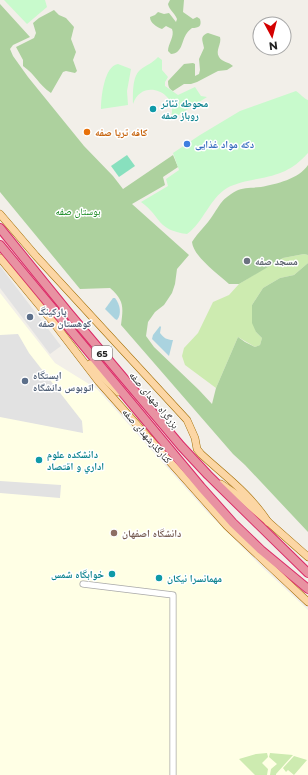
<svg xmlns="http://www.w3.org/2000/svg" width="308" height="775" viewBox="0 0 308 775" font-family="Montserrat,'Noto Naskh Arabic',sans-serif">
	<rect width="100%" height="100%" fill="#f2efe9"/>
	<polygon fill="#ffffe5" points="0,293 55,363 97,389 207,512 264,569 308,610 308,775 0,775"/>
	<g fill="#cdebb0">
		<polygon points="304,254 308,255 308,263 294,275 280,278 263,288 252,305 256,332 262,338 260,345 255,347 238,337 216,388 185,365 182,356 184,348 198,333 213,302 229,295 239,284 273,263 283,258"/>
		<polygon points="267,753 268,757 262,763 268,769 267,775 255,775 239,759 256,754"/>
		<polygon points="270,753 293,755 276,774 276,775 270,775 271,769 277,764 269,757"/>
		<polygon points="294,756 307,760 294,775 288,770 286,772 283,768"/>
	</g>
	<g fill="#add19e">
		<path d="M170,0H184L183,12L193,19L197,17L200,19C202,26 199,28 192,28C190,30 188,31 187,33C181,41 183,53 171,54L168,51C168,44 175,36 172,29L166,26L162,29C157,27 150,23 150,17L155,15L158,12L164,14L169,13L176,22L177,19C175,13 169,10 168,4Z"/>
		<path d="M0,4L30,37L13,45L10,49L13,56L28,77L84,146L113,176L123,189L173,155L178,167L163,177L165,185L132,204L189,255L177,269L175,284L172,293L164,305L155,312L148,322L146,336L154,347L199,390L212,404L216,388L238,337L245,342L255,347L260,345L262,338L256,332L252,323V305L263,288L280,278L294,275L308,263V532L245,465L233,454L121,325C123,308 125,301 110,288L80,289L0,192Z"/>
		<path d="M54,10L59,15L66,18L74,27L71,39L76,52L73,60L77,71L75,73L66,71L63,72L51,93C38,84 36,75 23,66V60L16,47L34,38L36,33L33,23L39,18Z"/>
		<path d="M208,33L220,37C222,44 215,50 219,57C222,62 229,62 233,66L227,70L218,71L197,82L191,84H184L173,91C169,89 168,86 168,81L184,64L193,63L195,64V76L199,74L200,70L199,59L204,48C203,41 199,36 208,33Z"/>
		<path d="M308,165V255L304,254L283,258L239,284H229C218,274 193,256 192,242C198,232 207,225 213,215C222,202 221,200 236,191C243,187 253,188 261,187C276,184 299,179 308,165Z"/>
	</g>
	<g fill="#c8facc">
		<polygon points="4,0 45,0 47,7 27,24"/>
		<path d="M158,57L162,60V70L168,77L165,82V86L178,95L195,87L201,96L207,97L169,121C170,119 172,115 172,112C174,90 141,79 133,104C133,94 132,77 140,70C146,65 153,63 158,57Z"/>
		<path d="M118,64L131,69L127,91L128,105L101,109C101,98 104,66 118,64Z"/>
		<path d="M296,91C301,94 303,98 308,100V153C293,170 279,175 257,179C247,181 236,183 227,188C209,199 204,222 187,234C156,230 162,217 141,202L168,186L166,179L179,170L173,153L200,135L240,111Z"/>
	</g>
	<polygon fill="#88e0be" points="127,155 135,166 119,177 111,166"/>
	<g fill="#e2e2e2">
		<polygon points="0,266 61,346 50,354 0,288"/>
		<polygon points="18,334 29,353 82,421 83,433 0,417 0,335"/>
		<polygon points="0,481 61,485 60,498 0,493"/>
	</g>
	<g fill="#aad3df">
		<path d="M113,298H115C120,304 122,314 117,320L115,319L105,309Z"/>
		<path d="M160,326L161,327L160,333C164,338 167,340 173,340L169,356L152,339L153,335Z"/>
	</g>
	<g fill="none" stroke-linecap="round" stroke-linejoin="round">
		<g stroke="#a9a9a9" stroke-width="7">
			<polyline id="minor" points="83,584 173,595 173,775"/>
		</g>
		<g stroke="#a06b00" stroke-width="8">
			<g id="major">
				<path d="M0,214L36,256L187,420L195,438L197,449L201,454C225,476 250,494 268,522"/>
				<polyline points="0,258 53,322 99,382 227,526 308,602"/>
				<polyline points="90,364 118,392"/>
				<polyline points="221,484 240,497 308,557"/>
			</g>
		</g>
		<g stroke="#dc2a67" stroke-width="10">
			<g id="highway">
				<polyline points="0,228 68,312 181,446 208,475 308,573"/>
				<polyline points="0,245 201,487 233,523 261,550 308,589"/>
			</g>
		</g>
		<use href="#minor" stroke="#fff" stroke-width="5.5"/>
		<use href="#major" stroke="#fcd6a4" stroke-width="7"/>
		<use href="#highway" stroke="#e892a2" stroke-width="8"/>
	</g>
	<g fill="#0f9aa8" stroke="#fff" stroke-width="1.5">
		<circle cx="153" cy="109" r="4"/>
		<circle cx="39" cy="460" r="4"/>
		<circle cx="112" cy="574" r="4"/>
		<circle cx="159" cy="578" r="4"/>
	</g>
	<circle fill="#e8710a" stroke="#fff" stroke-width="1.5" cx="87" cy="132" r="4"/>
	<circle fill="#3f7fe0" stroke="#fff" stroke-width="1.5" cx="187" cy="144" r="4"/>
	<circle fill="#6b7280" stroke="#fff" stroke-width="1.5" cx="247" cy="261" r="4"/>
	<g fill="#5c6f8a" stroke="#fff" stroke-width="1.5">
		<circle cx="30" cy="317" r="4"/>
		<circle cx="25" cy="381" r="4"/>
	</g>
	<circle fill="#8d6e63" stroke="#fff" stroke-width="1.5" cx="114" cy="533" r="4"/>
	<g text-anchor="middle" dominant-baseline="central" stroke-width="3" stroke-linejoin="round" paint-order="stroke">
		<rect fill="#fff" stroke="#646464" stroke-width="1" x="92" y="346" width="20" height="14" rx="3"/>
		<g font-size="9" font-weight="bold" fill="#222">
			<text x="102" y="353">65</text>
		</g>
		<g font-size="10" font-weight="bold" fill="#0d838f" stroke="#fff" text-anchor="start">
			<text x="161" y="103">محوطه تئاتر<tspan x="161" dy="12">روباز صفه</tspan></text>
			<text x="47" y="454">دانشکده علوم<tspan x="47" dy="12">اداري و اقتصاد</tspan></text>
			<text x="104" y="574" text-anchor="end">خوابگاه شمس</text>
			<text x="167" y="578">مهمانسرا نیکان</text>
		</g>
		<g font-size="10" font-weight="bold" fill="#c56008" stroke="#fff" text-anchor="start">
			<text x="95" y="132">کافه تریا صفه</text>
		</g>
		<g font-size="10" font-weight="bold" fill="#366cbe" stroke="#fff" text-anchor="start">
			<text x="195" y="144">دکه مواد غذایی</text>
		</g>
		<g font-size="10" fill="#0c8416" stroke="#fff">
			<text x="78" y="211">بوستان صفه</text>
		</g>
		<g font-size="10" font-weight="bold" fill="#5b616d" stroke="#fff" text-anchor="start">
			<text x="255" y="261">مسجد صفه</text>
		</g>
		<g font-size="10" font-weight="bold" fill="#4e5e75" stroke="#fff" text-anchor="start">
			<text x="38" y="311">پارکینگ<tspan x="38" dy="12">کوهستان صفه</tspan></text>
			<text x="33" y="375">ایستگاه<tspan x="33" dy="12">اتوبوس دانشگاه</tspan></text>
		</g>
		<g font-size="10" fill="#222" stroke="#fff">
			<text transform="translate(154 400) rotate(50)">بزرگراه شهدای صفه</text>
			<text transform="translate(147 436) rotate(49)">کنارگذرشهدای صفه</text>
		</g>
		<g font-size="10" font-weight="bold" fill="#785e54" stroke="#fff" text-anchor="start">
			<text x="122" y="533">دانشگاه اصفهان</text>
		</g>
	</g>
	<g transform="translate(272 36) rotate(173)"><circle r="19" fill="#ffffff" stroke="#a7a7a7"/>
	<path d="M0-3L7 15L0 10L-7 15Z" fill="#d40000"/>
	<text y="-6" font-size="11" font-weight="bold" text-anchor="middle" fill="#222222">N</text>
	</g>
</svg>
